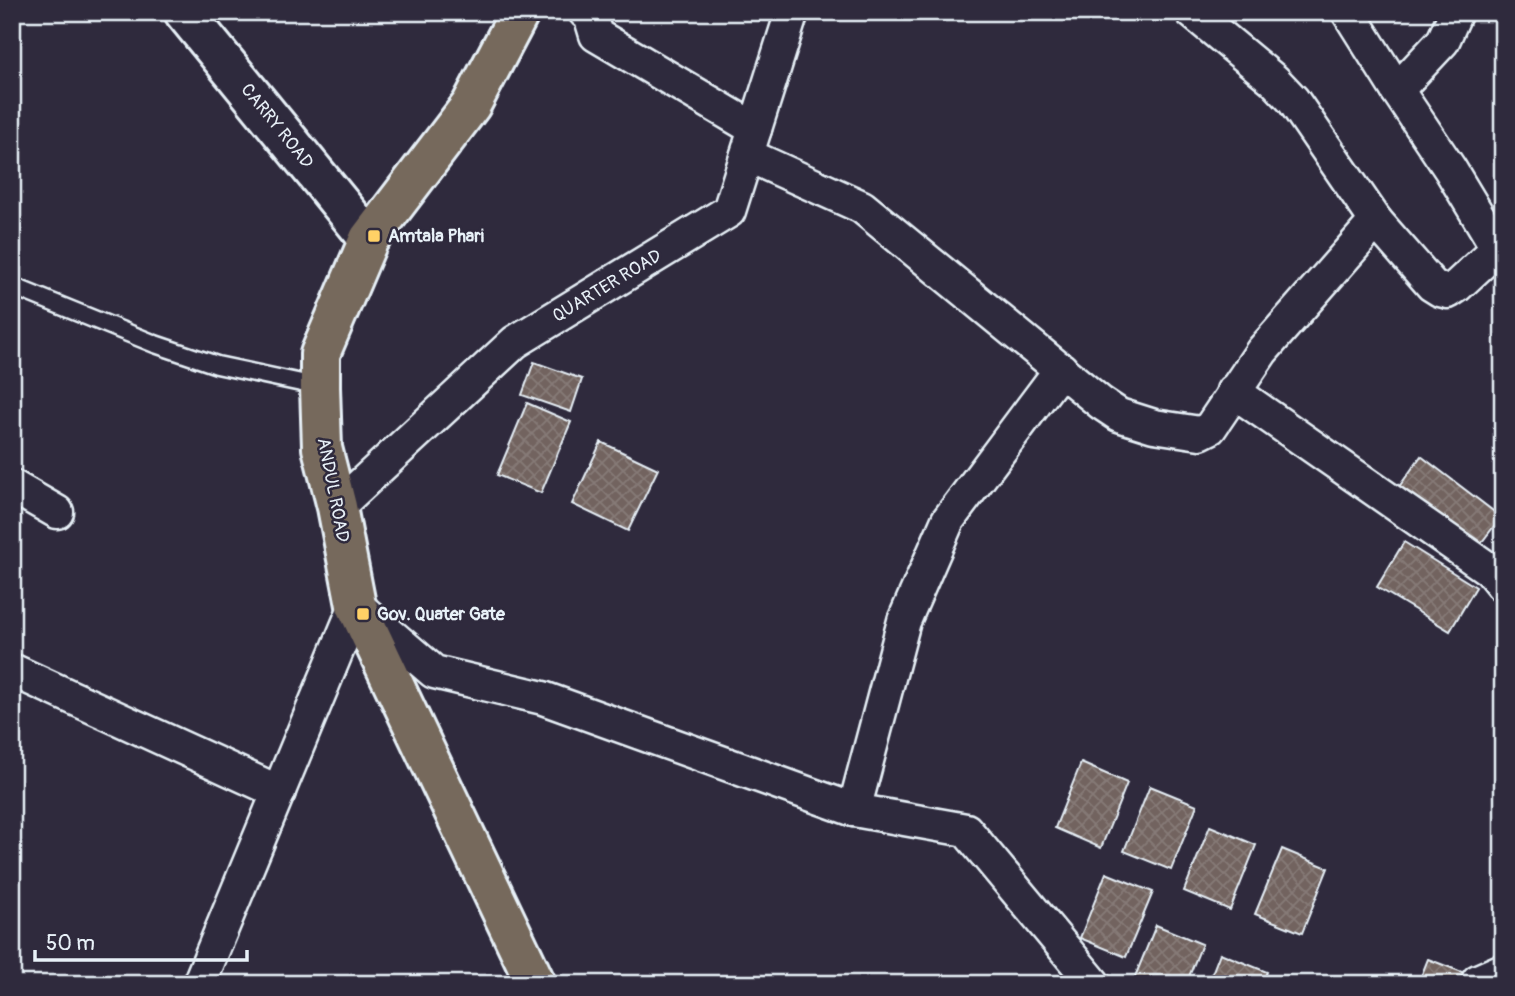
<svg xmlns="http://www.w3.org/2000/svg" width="1515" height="996" viewBox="0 0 1515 996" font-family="Pangolin,sans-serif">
	<defs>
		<pattern id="building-cross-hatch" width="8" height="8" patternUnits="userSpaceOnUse" patternTransform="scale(1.75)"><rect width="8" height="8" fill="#72635f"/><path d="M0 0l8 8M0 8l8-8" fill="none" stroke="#867a77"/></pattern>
	</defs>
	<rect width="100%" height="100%" fill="#2f2a3d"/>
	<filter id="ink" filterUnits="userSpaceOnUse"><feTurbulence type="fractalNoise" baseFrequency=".0143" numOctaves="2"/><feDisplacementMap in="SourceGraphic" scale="14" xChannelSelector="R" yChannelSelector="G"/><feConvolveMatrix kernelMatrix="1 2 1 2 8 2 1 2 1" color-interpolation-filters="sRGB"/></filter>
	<g filter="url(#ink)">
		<g fill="url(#building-cross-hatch)" stroke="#e8f1f8" stroke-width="2">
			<polygon points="534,362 582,379 571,412 522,395"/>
			<polygon points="527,403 571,422 541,493 497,475"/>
			<polygon points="601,442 658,469 628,531 572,504"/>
			<polygon points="1421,456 1501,517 1475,551 1396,491"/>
			<polygon points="1404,542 1476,587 1450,631 1377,587"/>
			<polygon points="1081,763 1127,783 1101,848 1055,828"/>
			<polygon points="1150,786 1197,805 1171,870 1124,851"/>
			<polygon points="1210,826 1256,845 1230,910 1184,891"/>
			<polygon points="1282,849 1328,868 1302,933 1255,914"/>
			<polygon points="1106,873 1153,892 1126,957 1080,938"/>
			<polygon points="1156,925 1202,944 1186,984 1132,984"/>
			<polygon points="1220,953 1267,972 1262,984 1208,984"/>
			<polygon points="1428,959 1475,977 1472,984 1418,984"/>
		</g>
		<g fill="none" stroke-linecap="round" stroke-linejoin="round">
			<g stroke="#e8f1f8" stroke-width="21">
				<polyline id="lane" points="12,286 155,344 217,365 320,387"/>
			</g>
			<g stroke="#e8f1f8" stroke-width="37">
				<g id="street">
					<polyline points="585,12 590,15 596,35 755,129"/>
					<polyline points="1192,12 1274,80 1293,100 1376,221"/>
					<polyline points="1348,12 1397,90 1450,169 1503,257"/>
					<polyline points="1397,90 1443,41 1456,12"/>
					<polyline points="747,155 862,207 1101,403 1119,415 1154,426 1200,433 1210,428 1262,351 1376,221 1432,285 1440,290 1448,292 1457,286 1498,248"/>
					<polyline points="1233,391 1490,570 1503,586"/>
					<polyline points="12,486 57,512"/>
					<polyline points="337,507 515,342 729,211 792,12"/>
					<polyline points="12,670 279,792"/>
					<polyline points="854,810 904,621 948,520 1061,369"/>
					<polyline points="1478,981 1503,970"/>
					<polyline points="199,984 356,605 434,672 543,698 854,810 966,830 1094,984"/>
				</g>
			</g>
			<g stroke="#e8f1f8" stroke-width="44">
				<polyline id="secondary" points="184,12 369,239"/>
			</g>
			<g stroke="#e8f1f8" stroke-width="44">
				<polyline id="primary" points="520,12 471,105 369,239 320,354 320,387 322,448 337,507 356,605 536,984"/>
			</g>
			<use href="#lane" stroke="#2f2a3d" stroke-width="16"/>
			<use href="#street" stroke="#2f2a3d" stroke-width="32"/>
			<use href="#secondary" stroke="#2f2a3d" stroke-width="38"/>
			<use href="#primary" stroke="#76695c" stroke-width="38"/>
		</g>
	</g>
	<g fill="#ffd166" stroke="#2f2a3d" stroke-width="2.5">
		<rect x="367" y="229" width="14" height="14" rx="3.5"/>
		<rect x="356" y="607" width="14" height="14" rx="3.5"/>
	</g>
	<g text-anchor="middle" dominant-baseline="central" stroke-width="5" stroke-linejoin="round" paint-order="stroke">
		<g font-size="18" fill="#e8f1f8" stroke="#2f2a3d">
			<text transform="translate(277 126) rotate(51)">CARRY ROAD</text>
			<text transform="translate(607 286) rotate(-31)">QUARTER ROAD</text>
			<text transform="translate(333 490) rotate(79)">ANDUL ROAD</text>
		</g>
		<g font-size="18" font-weight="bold" fill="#e8f1f8" stroke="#2f2a3d" text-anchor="start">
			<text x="388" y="236">Amtala Phari</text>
			<text x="377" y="614">Gov. Quater Gate</text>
		</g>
	</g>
	<rect width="1515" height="996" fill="none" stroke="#2f2a3d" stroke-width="42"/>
	<rect x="21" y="21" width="1473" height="954" fill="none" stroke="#e8f1f8" stroke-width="2.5" filter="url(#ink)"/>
	<path d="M35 950v10h212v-10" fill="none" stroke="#e8f1f8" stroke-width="3.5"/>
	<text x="46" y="950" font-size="21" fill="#e8f1f8" stroke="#2f2a3d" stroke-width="5" paint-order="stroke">50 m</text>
</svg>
